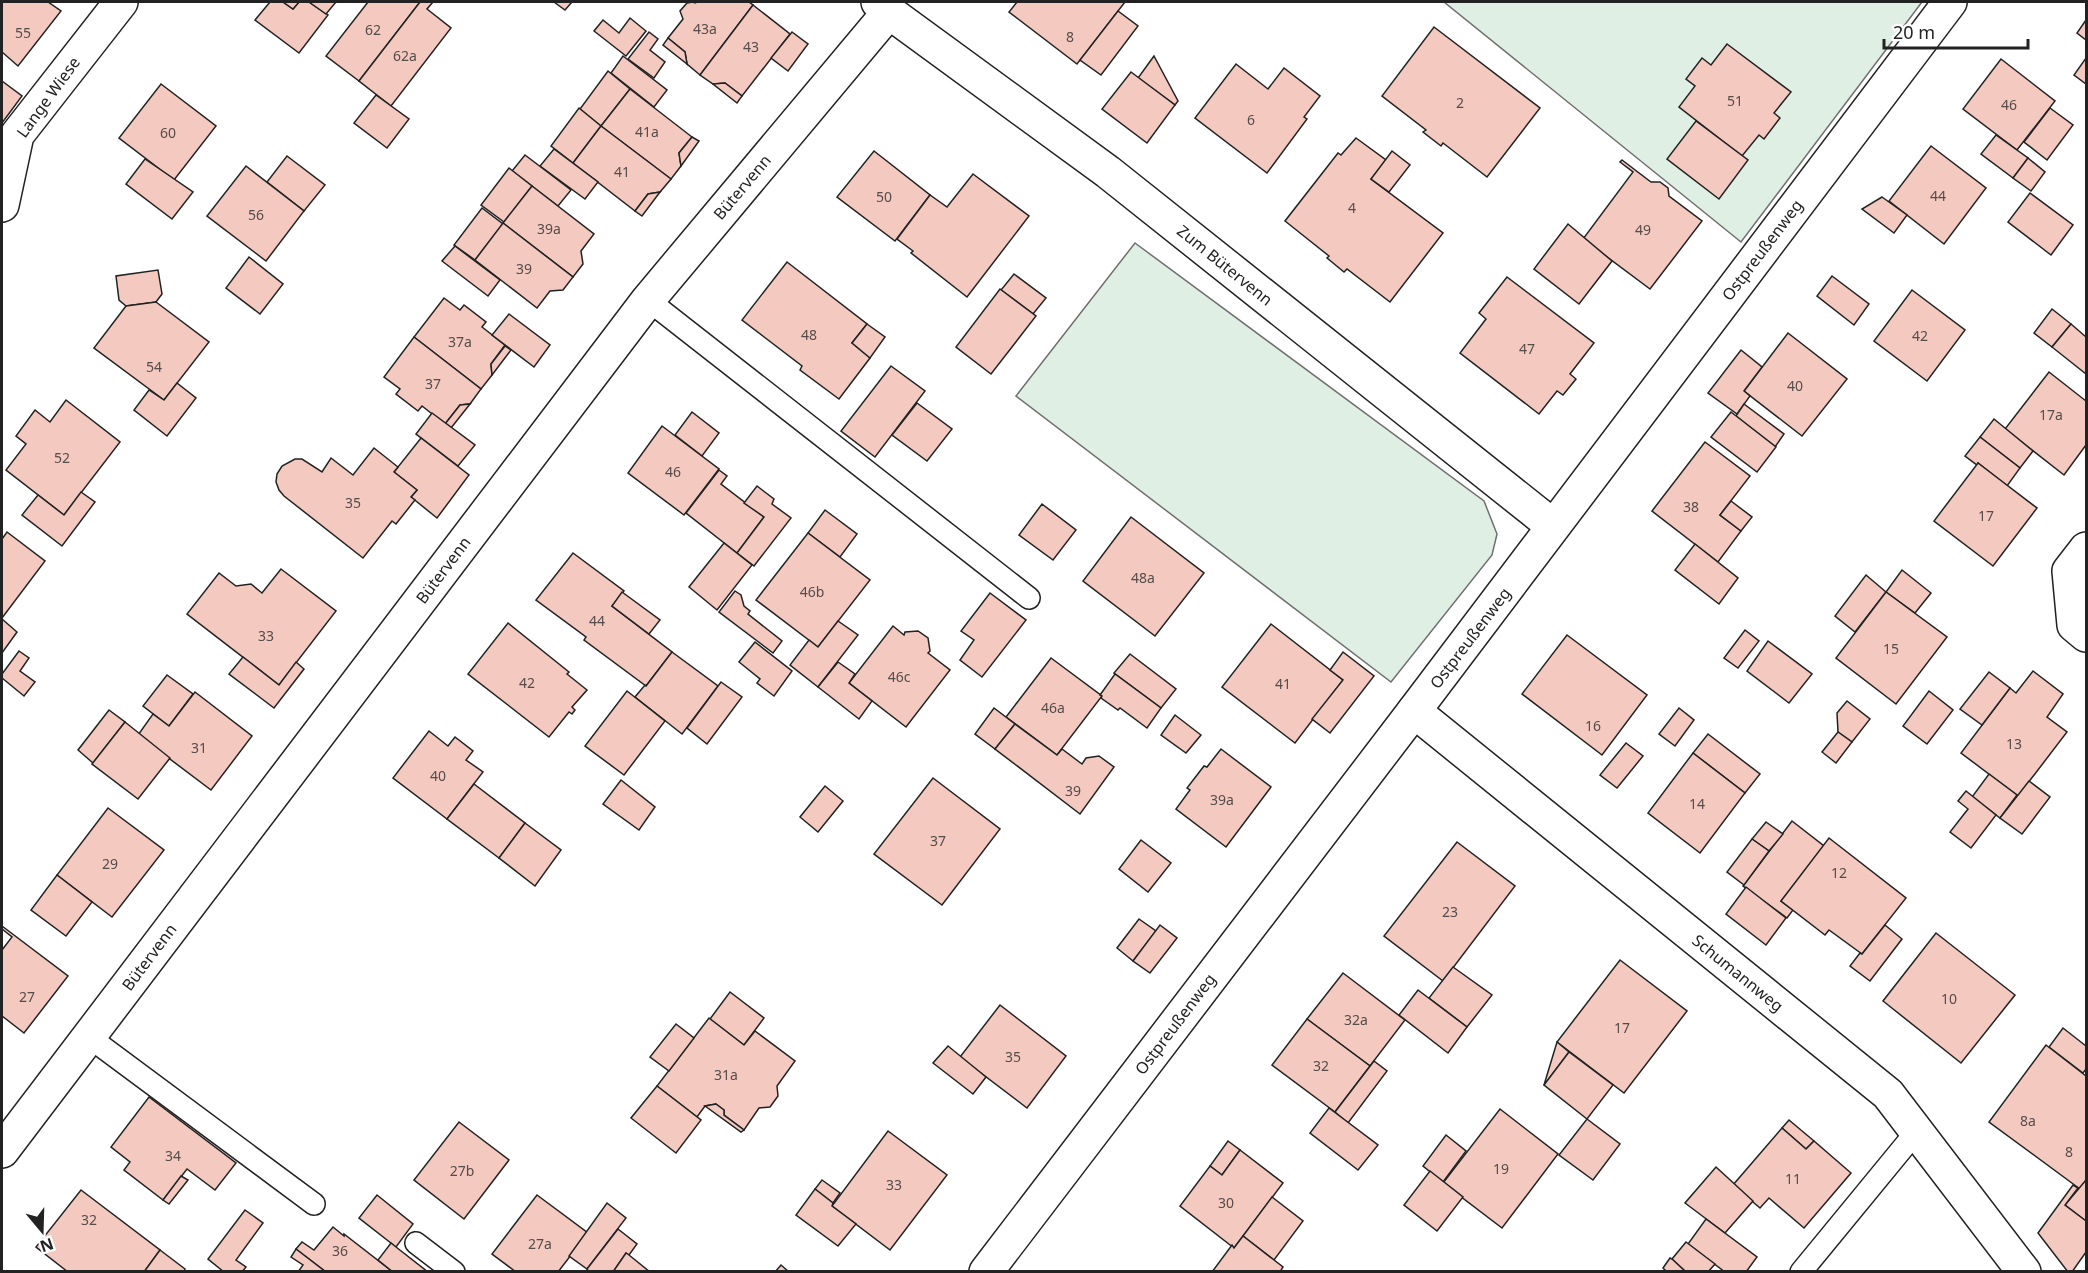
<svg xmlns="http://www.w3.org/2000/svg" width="2088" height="1273" viewBox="0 0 2088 1273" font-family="'Noto Sans',sans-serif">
	<rect width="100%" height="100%" fill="#fff"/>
	<g fill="#e0efe3" stroke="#6f6f6f" stroke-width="1.5">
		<polygon points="1444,2 1922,2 1741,242"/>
		<polygon points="1135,243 1484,501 1497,534 1492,555 1391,682 1016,396"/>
	</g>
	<g fill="#f3c9c0" stroke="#222" stroke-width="1.5">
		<polygon points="2,2 48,2 61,11 18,66 2,52"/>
		<polygon points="270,2 283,2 293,9 299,2 309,2 328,15 299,53 255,20"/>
		<polygon points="283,2 299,2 293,9"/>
		<polygon points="309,2 336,2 326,14"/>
		<polygon points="368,2 420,2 359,81 326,56"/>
		<polygon points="420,2 433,2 427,9 451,28 391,106 359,81"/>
		<polygon points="554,2 572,2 565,10"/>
		<polygon points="693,2 695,3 697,2 749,2 753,5 700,75 687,64 685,52 668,38 683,19 680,11 687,3"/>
		<polygon points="1017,2 1125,2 1077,64 1009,12"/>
		<polygon points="753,5 790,34 742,96 725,83 713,84 700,75"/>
		<polygon points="1118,11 1138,26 1101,75 1080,60"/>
		<polygon points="630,18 646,31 626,56 594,31 603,20 619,33"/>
		<polygon points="2086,20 2086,40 2077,33"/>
		<polygon points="1434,27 1540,108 1487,177 1443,143 1441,146 1423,132 1426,130 1382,96"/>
		<polygon points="649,32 658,39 650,50 665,62 654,78 628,59"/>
		<polygon points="792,32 808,44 788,71 771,58"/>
		<polygon points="668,38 685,52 687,64 663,45"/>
		<polygon points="1727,44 1791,92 1774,113 1780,118 1764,139 1759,135 1742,156 1679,107 1695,86 1686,79 1702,58 1711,65"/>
		<polygon points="623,56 667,90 654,107 611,73"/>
		<polygon points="1154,56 1178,101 1175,105 1138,78"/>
		<polygon points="2086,58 2086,84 2074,75"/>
		<polygon points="2001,59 2055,101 2017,150 1963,109"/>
		<polygon points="1236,64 1268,89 1284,68 1320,96 1304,117 1307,119 1267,173 1195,118"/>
		<polygon points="608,71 630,89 601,126 580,109"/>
		<polygon points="1131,72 1175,105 1147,143 1102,109"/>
		<polygon points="2,81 22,96 2,123"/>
		<polygon points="725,83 742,96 737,103 713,84"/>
		<polygon points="161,84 216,126 174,180 119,138"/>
		<polygon points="630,89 692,137 679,153 681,166 671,179 601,126"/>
		<polygon points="376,95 409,119 387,148 354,123"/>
		<polygon points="579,108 601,126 573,163 551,146"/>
		<polygon points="2050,108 2073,125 2047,160 2024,142"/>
		<polygon points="1696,121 1748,160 1719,199 1667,159"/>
		<polygon points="601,126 671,179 660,192 648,194 635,211 573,163"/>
		<polygon points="1996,135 2028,158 2013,178 1981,154"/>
		<polygon points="692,137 699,141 681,166 679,153"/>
		<polygon points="1356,138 1386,160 1371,179 1443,233 1390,302 1347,269 1344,272 1327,258 1329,256 1285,221 1338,153 1341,155"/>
		<polygon points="1931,146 1986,188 1944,244 1889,201"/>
		<polygon points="554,149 598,182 585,199 540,166"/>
		<polygon points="874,151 930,195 895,241 837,197"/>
		<polygon points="1392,151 1410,165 1389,192 1371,179"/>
		<polygon points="525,155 571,190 558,206 512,171"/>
		<polygon points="287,156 325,185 304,211 267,182"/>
		<polygon points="2028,158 2045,172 2031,191 2013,178"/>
		<polygon points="145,159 193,192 172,219 126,184"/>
		<polygon points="1622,160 1651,182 1660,182 1668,188 1669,196 1702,221 1650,289 1583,239 1633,172 1620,162"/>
		<polygon points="246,166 304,211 266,261 207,216"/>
		<polygon points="509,168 532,186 504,222 481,205"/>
		<polygon points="973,174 1029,216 967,297 911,253 913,251 897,239 930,195 947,207"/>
		<polygon points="532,186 594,234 581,251 583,264 573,277 503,223"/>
		<polygon points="660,192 642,216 635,211 648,194"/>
		<polygon points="2030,193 2073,225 2051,255 2008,222"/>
		<polygon points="1882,197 1907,215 1894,233 1862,209"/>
		<polygon points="482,208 503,224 475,260 454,245"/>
		<polygon points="503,223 573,277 563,290 550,291 537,308 475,260"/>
		<polygon points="1568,224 1612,261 1579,304 1534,269"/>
		<polygon points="455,246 500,280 488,296 442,261"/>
		<polygon points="249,257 283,284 260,314 226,288"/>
		<polygon points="787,262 867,324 852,343 870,358 839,399 800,370 802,366 742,320"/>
		<polygon points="158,270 162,294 156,302 126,306 119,300 116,276"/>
		<polygon points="1014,274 1046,298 1033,314 1001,290"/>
		<polygon points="1832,276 1869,304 1854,325 1817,296"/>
		<polygon points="1507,277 1594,343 1570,374 1576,379 1563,395 1557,391 1539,414 1460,353 1486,319 1479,313"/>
		<polygon points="1000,289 1036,316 991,374 956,347"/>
		<polygon points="1912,290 1965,330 1927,381 1874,341"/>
		<polygon points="444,298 460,310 464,305 486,322 482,327 505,345 491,364 492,375 481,389 414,337"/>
		<polygon points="156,302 209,342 164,400 94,348 126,306"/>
		<polygon points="2052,309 2071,324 2052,347 2034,333"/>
		<polygon points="509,314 550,345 534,367 492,335"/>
		<polygon points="867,324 885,337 870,358 852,343"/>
		<polygon points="2071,324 2086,337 2086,374 2052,347"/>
		<polygon points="1788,333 1847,379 1802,436 1744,391"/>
		<polygon points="414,337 481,389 470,404 460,405 445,424 422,406 418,411 396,394 400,389 384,377"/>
		<polygon points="505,346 511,350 492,375 491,364"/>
		<polygon points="1741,350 1762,367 1744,391 1750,396 1737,414 1708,393"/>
		<polygon points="891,366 925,391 875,457 841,431"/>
		<polygon points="2049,372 2086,401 2086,445 2064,475 2005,429"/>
		<polygon points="177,383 196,398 167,436 134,410 149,390 164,400"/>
		<polygon points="66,400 120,442 64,515 6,470 26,444 16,436 35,410 50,422"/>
		<polygon points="917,403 952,429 927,461 892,435"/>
		<polygon points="470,404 451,428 445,424 460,405"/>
		<polygon points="1744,404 1784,434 1775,447 1736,416"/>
		<polygon points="692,412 719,433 702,456 675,435"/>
		<polygon points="1731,412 1776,447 1757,472 1711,437"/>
		<polygon points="432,413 475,445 458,466 416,434"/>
		<polygon points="1994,419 2033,451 2020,468 1980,437"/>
		<polygon points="662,426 719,469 684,515 628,473"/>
		<polygon points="1980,437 2020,468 2007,486 1978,463 1977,465 1965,456"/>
		<polygon points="421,438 469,475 437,518 411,497 417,490 394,472"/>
		<polygon points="1705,442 1750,476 1720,515 1741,531 1718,562 1652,511"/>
		<polygon points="374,448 398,467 394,472 417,490 411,497 415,500 396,524 392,521 363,558 284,496 279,490 276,482 277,474 282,466 295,459 302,459 322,472 331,458 353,475"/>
		<polygon points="1978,463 2037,508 1993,566 1934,521"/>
		<polygon points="719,470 727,476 721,484 764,517 737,553 686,513"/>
		<polygon points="757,486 774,499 772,504 791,518 754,566 737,553 764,517 744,503"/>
		<polygon points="81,492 95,502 62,546 22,515 38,495 64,515"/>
		<polygon points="1731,501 1752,517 1741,531 1720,515"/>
		<polygon points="1042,504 1076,530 1053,560 1019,535"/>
		<polygon points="825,510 857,534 840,557 808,533"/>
		<polygon points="1131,517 1204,573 1155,636 1083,581"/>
		<polygon points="7,532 45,561 2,618 2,539"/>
		<polygon points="808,533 870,580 818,647 756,600"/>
		<polygon points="724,543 752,565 717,610 689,587"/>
		<polygon points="1695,544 1738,578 1719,604 1675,570"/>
		<polygon points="573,553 624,591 612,606 672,652 646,686 584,640 586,637 536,600"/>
		<polygon points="281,569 336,611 279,685 187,614 219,573 236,586 251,584 262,593"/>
		<polygon points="1902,570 1931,593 1915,613 1886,592"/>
		<polygon points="1866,575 1886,592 1855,632 1835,616"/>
		<polygon points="735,591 741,595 744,606 750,611 748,614 782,641 773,653 719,612"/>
		<polygon points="622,592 660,620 649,634 612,606"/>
		<polygon points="1886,592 1947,637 1896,704 1836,658"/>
		<polygon points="990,593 1026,620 982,677 960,660 974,640 961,631"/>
		<polygon points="2,619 17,632 2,653"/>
		<polygon points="838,621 858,635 818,687 790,665 809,640 818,647"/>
		<polygon points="508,623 569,672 567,674 587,690 572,707 575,710 572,714 569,712 549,737 468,674"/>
		<polygon points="1271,624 1343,680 1295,743 1222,687"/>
		<polygon points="893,626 904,635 905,632 918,631 928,638 930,651 928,653 950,670 906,727 849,683"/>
		<polygon points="1745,630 1759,641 1738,668 1724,658"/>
		<polygon points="1567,635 1647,695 1602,755 1522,694"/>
		<polygon points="1768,641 1812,674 1789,703 1747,671"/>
		<polygon points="755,642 792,671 774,696 757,683 760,679 739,662"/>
		<polygon points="19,651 29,658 20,671 35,682 24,696 2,678 2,674"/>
		<polygon points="672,652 718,686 682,734 635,697 645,685 646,686"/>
		<polygon points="1343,652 1374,676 1330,733 1312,719 1343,680 1330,670"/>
		<polygon points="1130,654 1176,689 1161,708 1114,673"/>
		<polygon points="243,657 279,685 296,662 304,669 274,708 229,674"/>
		<polygon points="1051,658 1102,696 1057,755 1006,717"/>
		<polygon points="838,662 855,674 849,683 872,701 859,719 818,687"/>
		<polygon points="2033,671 2063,694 2047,717 2067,732 2018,796 1961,753 2010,688 2016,693"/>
		<polygon points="1989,672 2010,688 1982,725 1960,709"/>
		<polygon points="1115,674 1161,708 1147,728 1120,708 1118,710 1101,698 1102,696 1100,695"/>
		<polygon points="167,675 193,694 169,726 143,706"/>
		<polygon points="721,682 742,697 707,744 687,728"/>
		<polygon points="627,691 665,721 624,775 585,746"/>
		<polygon points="1929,691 1953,710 1927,744 1903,726"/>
		<polygon points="195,692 252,736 211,790 138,735 153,714 169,726"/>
		<polygon points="1847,701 1870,719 1852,742 1838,732 1837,713"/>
		<polygon points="994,708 1015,724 995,749 975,734"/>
		<polygon points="1679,708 1694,720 1675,746 1659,734"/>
		<polygon points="109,710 125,722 93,763 78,750"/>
		<polygon points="1175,715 1201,735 1186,753 1161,735"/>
		<polygon points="125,722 170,758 138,799 92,764"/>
		<polygon points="1015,724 1057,755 1062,749 1082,764 1086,758 1099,756 1114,767 1080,814 995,749"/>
		<polygon points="429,731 448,746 455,737 473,751 466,760 483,772 447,819 393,778"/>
		<polygon points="1838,732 1852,742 1836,763 1822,752"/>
		<polygon points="1708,734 1760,774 1745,793 1693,753"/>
		<polygon points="1626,743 1643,756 1617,788 1600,775"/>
		<polygon points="1221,749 1271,787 1226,847 1176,809 1190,790 1187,788 1204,766 1207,767"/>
		<polygon points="1693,753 1745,793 1700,853 1648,813"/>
		<polygon points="1989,774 2017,795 2000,818 1972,797"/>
		<polygon points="933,778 1000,829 942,905 874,854"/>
		<polygon points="621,780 655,807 639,830 603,804"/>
		<polygon points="2029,781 2050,797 2022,834 2000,818"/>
		<polygon points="474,784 525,823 499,858 447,819"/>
		<polygon points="825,786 843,801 818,832 800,817"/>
		<polygon points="1966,791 1996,815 1971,848 1950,832 1968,809 1958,801"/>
		<polygon points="108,808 164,850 112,917 57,875"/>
		<polygon points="1792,821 1824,846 1781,901 1793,910 1787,918 1743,886"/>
		<polygon points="1766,822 1783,834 1769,851 1752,839"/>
		<polygon points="525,823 561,850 535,886 499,858"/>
		<polygon points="1829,838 1906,898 1862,954 1829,930 1825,935 1781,901"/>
		<polygon points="1752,839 1769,851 1744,885 1727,872"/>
		<polygon points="1141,840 1171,863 1148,892 1119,869"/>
		<polygon points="1457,842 1515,886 1443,981 1384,936"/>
		<polygon points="57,875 92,902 66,936 31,910"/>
		<polygon points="1746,887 1786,918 1766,945 1726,914"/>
		<polygon points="1139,919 1156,931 1133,961 1117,948"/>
		<polygon points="1160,925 1177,938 1150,973 1133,961"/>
		<polygon points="1885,925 1902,939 1870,981 1850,966 1860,953 1862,954"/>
		<polygon points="2,926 68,976 24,1033 2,1016 2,950 12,937 2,929"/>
		<polygon points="1936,933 2015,995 1961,1063 1883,1001"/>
		<polygon points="1620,960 1687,1011 1624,1093 1557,1042"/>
		<polygon points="1453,967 1492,995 1467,1027 1429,998"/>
		<polygon points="1343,973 1405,1020 1370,1066 1307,1019"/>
		<polygon points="1418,990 1467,1027 1448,1053 1399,1015"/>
		<polygon points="730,992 764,1018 744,1045 710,1019"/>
		<polygon points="1000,1005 1066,1056 1027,1108 960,1057"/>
		<polygon points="709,1018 744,1045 755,1031 795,1061 777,1086 778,1096 770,1107 759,1108 744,1130 724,1115 724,1110 716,1104 705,1106 697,1117 657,1086"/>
		<polygon points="1307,1019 1370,1066 1335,1112 1272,1065"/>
		<polygon points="676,1024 694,1038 669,1071 650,1057"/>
		<polygon points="2063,1028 2086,1046 2086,1069 2083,1073 2049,1047"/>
		<polygon points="1557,1042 1569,1052 1544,1085"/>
		<polygon points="2046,1045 2086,1076 2086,1180 2080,1189 1989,1122"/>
		<polygon points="948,1046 986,1077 973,1094 933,1063"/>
		<polygon points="1569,1052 1613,1085 1587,1119 1544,1085"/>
		<polygon points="1374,1061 1387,1071 1348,1123 1335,1112"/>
		<polygon points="657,1086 701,1120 676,1153 631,1118"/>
		<polygon points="149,1097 236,1163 215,1190 187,1169 163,1200 124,1170 130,1162 111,1147"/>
		<polygon points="716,1104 724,1110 724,1115 744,1130 741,1132 705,1106"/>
		<polygon points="1329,1108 1378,1145 1358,1170 1310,1133"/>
		<polygon points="1500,1109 1558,1154 1502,1228 1443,1183"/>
		<polygon points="1587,1119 1620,1144 1593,1180 1559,1155"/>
		<polygon points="1789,1120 1814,1141 1806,1149 1782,1128"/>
		<polygon points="459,1122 509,1160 464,1219 414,1180"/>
		<polygon points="1782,1128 1806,1149 1814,1141 1851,1173 1804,1228 1769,1198 1760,1208 1733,1185"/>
		<polygon points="888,1131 947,1175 890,1250 832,1206"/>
		<polygon points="1446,1135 1466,1151 1443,1182 1423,1166"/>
		<polygon points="1228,1141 1240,1150 1222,1175 1210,1166"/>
		<polygon points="1240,1150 1283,1183 1234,1248 1180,1206 1210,1166 1222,1175"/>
		<polygon points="1716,1167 1753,1201 1725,1233 1685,1203"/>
		<polygon points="1430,1171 1463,1197 1437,1231 1404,1205"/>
		<polygon points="181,1176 188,1180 169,1204 163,1200"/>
		<polygon points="822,1180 840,1193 833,1203 815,1189"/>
		<polygon points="2086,1180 2086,1221 2065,1205"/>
		<polygon points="2073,1185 2078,1188 2065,1205 2086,1221 2086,1252 2072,1272 2068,1272 2038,1233"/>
		<polygon points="815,1189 833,1203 832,1206 856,1224 838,1246 796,1215"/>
		<polygon points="81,1190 160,1250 144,1272 68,1272 36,1247"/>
		<polygon points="377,1195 413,1224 396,1247 359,1218"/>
		<polygon points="537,1195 588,1233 558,1272 516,1272 492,1254"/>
		<polygon points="1272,1197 1303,1221 1274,1260 1243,1236"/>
		<polygon points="607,1203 626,1218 587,1269 569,1256"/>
		<polygon points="245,1210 263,1223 236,1260 246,1267 242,1272 224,1272 208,1259"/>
		<polygon points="1706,1219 1757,1257 1746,1272 1725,1272 1688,1244"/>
		<polygon points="333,1227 344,1236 344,1234 393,1272 326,1272 296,1249 302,1242 314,1250"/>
		<polygon points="618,1229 637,1244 629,1255 626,1253 613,1272 589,1272 587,1269"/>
		<polygon points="1243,1236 1283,1267 1280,1272 1212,1272 1232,1245 1234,1248"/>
		<polygon points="1686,1242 1715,1264 1708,1272 1686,1272 1672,1259"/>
		<polygon points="391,1243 396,1247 428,1272 393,1272 378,1260"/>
		<polygon points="296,1249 326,1272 298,1272 303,1265 291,1257"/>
		<polygon points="160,1250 185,1269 184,1272 144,1272"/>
		<polygon points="626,1253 629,1255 650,1272 613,1272"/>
		<polygon points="1670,1258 1672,1259 1686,1272 1667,1272 1663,1268"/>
		<polygon points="781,1265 789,1272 775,1272"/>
	</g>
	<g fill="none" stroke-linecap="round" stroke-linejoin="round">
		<g stroke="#222" stroke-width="24">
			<g id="lane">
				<polyline points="648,300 1029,598"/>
				<polyline points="89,1037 314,1204"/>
				<polyline points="416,1243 454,1272"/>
				<polyline points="1801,1272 1916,1132"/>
			</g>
		</g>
		<g stroke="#222" stroke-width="36">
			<g id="street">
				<polyline points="878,2 889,12 1108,172 1553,526"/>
				<polyline points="2,205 17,135 121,2"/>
				<polyline points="2086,549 2069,571 2074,625 2086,635"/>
				<polyline points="1414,711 1888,1094 2024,1272"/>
				<polyline points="2,1151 648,300 889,12"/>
				<polyline points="986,1272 1414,711 1950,2"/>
			</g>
		</g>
		<use href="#lane" stroke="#fff" stroke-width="21"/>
		<use href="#street" stroke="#fff" stroke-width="33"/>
	</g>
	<g text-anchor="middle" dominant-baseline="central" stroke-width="4.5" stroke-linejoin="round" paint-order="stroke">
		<g font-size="14" fill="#564c4a">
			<text x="705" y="28">43a</text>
			<text x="373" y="29">62</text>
			<text x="23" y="32">55</text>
			<text x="1070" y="36">8</text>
			<text x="751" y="46">43</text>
			<text x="405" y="55">62a</text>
			<text x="1735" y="100">51</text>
			<text x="1460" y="102">2</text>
			<text x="2009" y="104">46</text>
			<text x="1251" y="119">6</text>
			<text x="647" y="131">41a</text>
			<text x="168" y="132">60</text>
			<text x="622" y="171">41</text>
			<text x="1938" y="195">44</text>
			<text x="884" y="196">50</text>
			<text x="1352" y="207">4</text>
			<text x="256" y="214">56</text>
			<text x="549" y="228">39a</text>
			<text x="1643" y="229">49</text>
			<text x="524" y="268">39</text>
			<text x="809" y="334">48</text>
			<text x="1920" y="335">42</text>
			<text x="460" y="341">37a</text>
			<text x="1527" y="348">47</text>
			<text x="154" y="366">54</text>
			<text x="433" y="383">37</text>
			<text x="1795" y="385">40</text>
			<text x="2051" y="414">17a</text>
			<text x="62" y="457">52</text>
			<text x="673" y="471">46</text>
			<text x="353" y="502">35</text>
			<text x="1691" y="506">38</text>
			<text x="1986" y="515">17</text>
			<text x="1143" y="577">48a</text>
			<text x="812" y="591">46b</text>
			<text x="597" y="620">44</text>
			<text x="266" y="635">33</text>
			<text x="1891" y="648">15</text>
			<text x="899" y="676">46c</text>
			<text x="527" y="682">42</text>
			<text x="1283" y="683">41</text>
			<text x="1053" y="707">46a</text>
			<text x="1593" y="725">16</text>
			<text x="2014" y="743">13</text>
			<text x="199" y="747">31</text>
			<text x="438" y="775">40</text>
			<text x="1073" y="790">39</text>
			<text x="1222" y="799">39a</text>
			<text x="1697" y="803">14</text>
			<text x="938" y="840">37</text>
			<text x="110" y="863">29</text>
			<text x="1839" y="872">12</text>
			<text x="1450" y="911">23</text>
			<text x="27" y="996">27</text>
			<text x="1949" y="998">10</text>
			<text x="1356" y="1019">32a</text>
			<text x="1622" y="1027">17</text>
			<text x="1013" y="1056">35</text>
			<text x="1321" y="1065">32</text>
			<text x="726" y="1074">31a</text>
			<text x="2028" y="1120">8a</text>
			<text x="2069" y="1151">8</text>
			<text x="173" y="1155">34</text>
			<text x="1501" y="1168">19</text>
			<text x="462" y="1170">27b</text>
			<text x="1793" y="1178">11</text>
			<text x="894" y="1184">33</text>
			<text x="1226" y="1202">30</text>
			<text x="89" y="1219">32</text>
			<text x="540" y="1243">27a</text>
			<text x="340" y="1250">36</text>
		</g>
		<g font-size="16" fill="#222" stroke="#fff">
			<text transform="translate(48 97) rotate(-54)">Lange Wiese</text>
			<text transform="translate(742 187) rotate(-50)">Bütervenn</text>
			<text transform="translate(1762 250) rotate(-53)">Ostpreußenweg</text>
			<text transform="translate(1225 265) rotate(39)">Zum Bütervenn</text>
			<text transform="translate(443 570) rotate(-53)">Bütervenn</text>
			<text transform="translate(1470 638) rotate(-53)">Ostpreußenweg</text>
			<text transform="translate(149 957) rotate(-53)">Bütervenn</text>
			<text transform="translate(1738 973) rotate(39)">Schumannweg</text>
			<text transform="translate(1175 1024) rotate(-53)">Ostpreußenweg</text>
		</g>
	</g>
	<rect width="2088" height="1273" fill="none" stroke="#222222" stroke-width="6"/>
	<g transform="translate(42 1231) rotate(161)" stroke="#ffffff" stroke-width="4.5" paint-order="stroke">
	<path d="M0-4.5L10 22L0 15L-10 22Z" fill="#222222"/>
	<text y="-9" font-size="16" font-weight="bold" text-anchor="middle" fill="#222222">N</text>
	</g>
	<path d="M1884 39v9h144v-9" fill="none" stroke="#222222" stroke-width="3"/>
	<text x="1893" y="39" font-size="18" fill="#222222" stroke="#ffffff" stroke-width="4.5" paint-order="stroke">20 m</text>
</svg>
